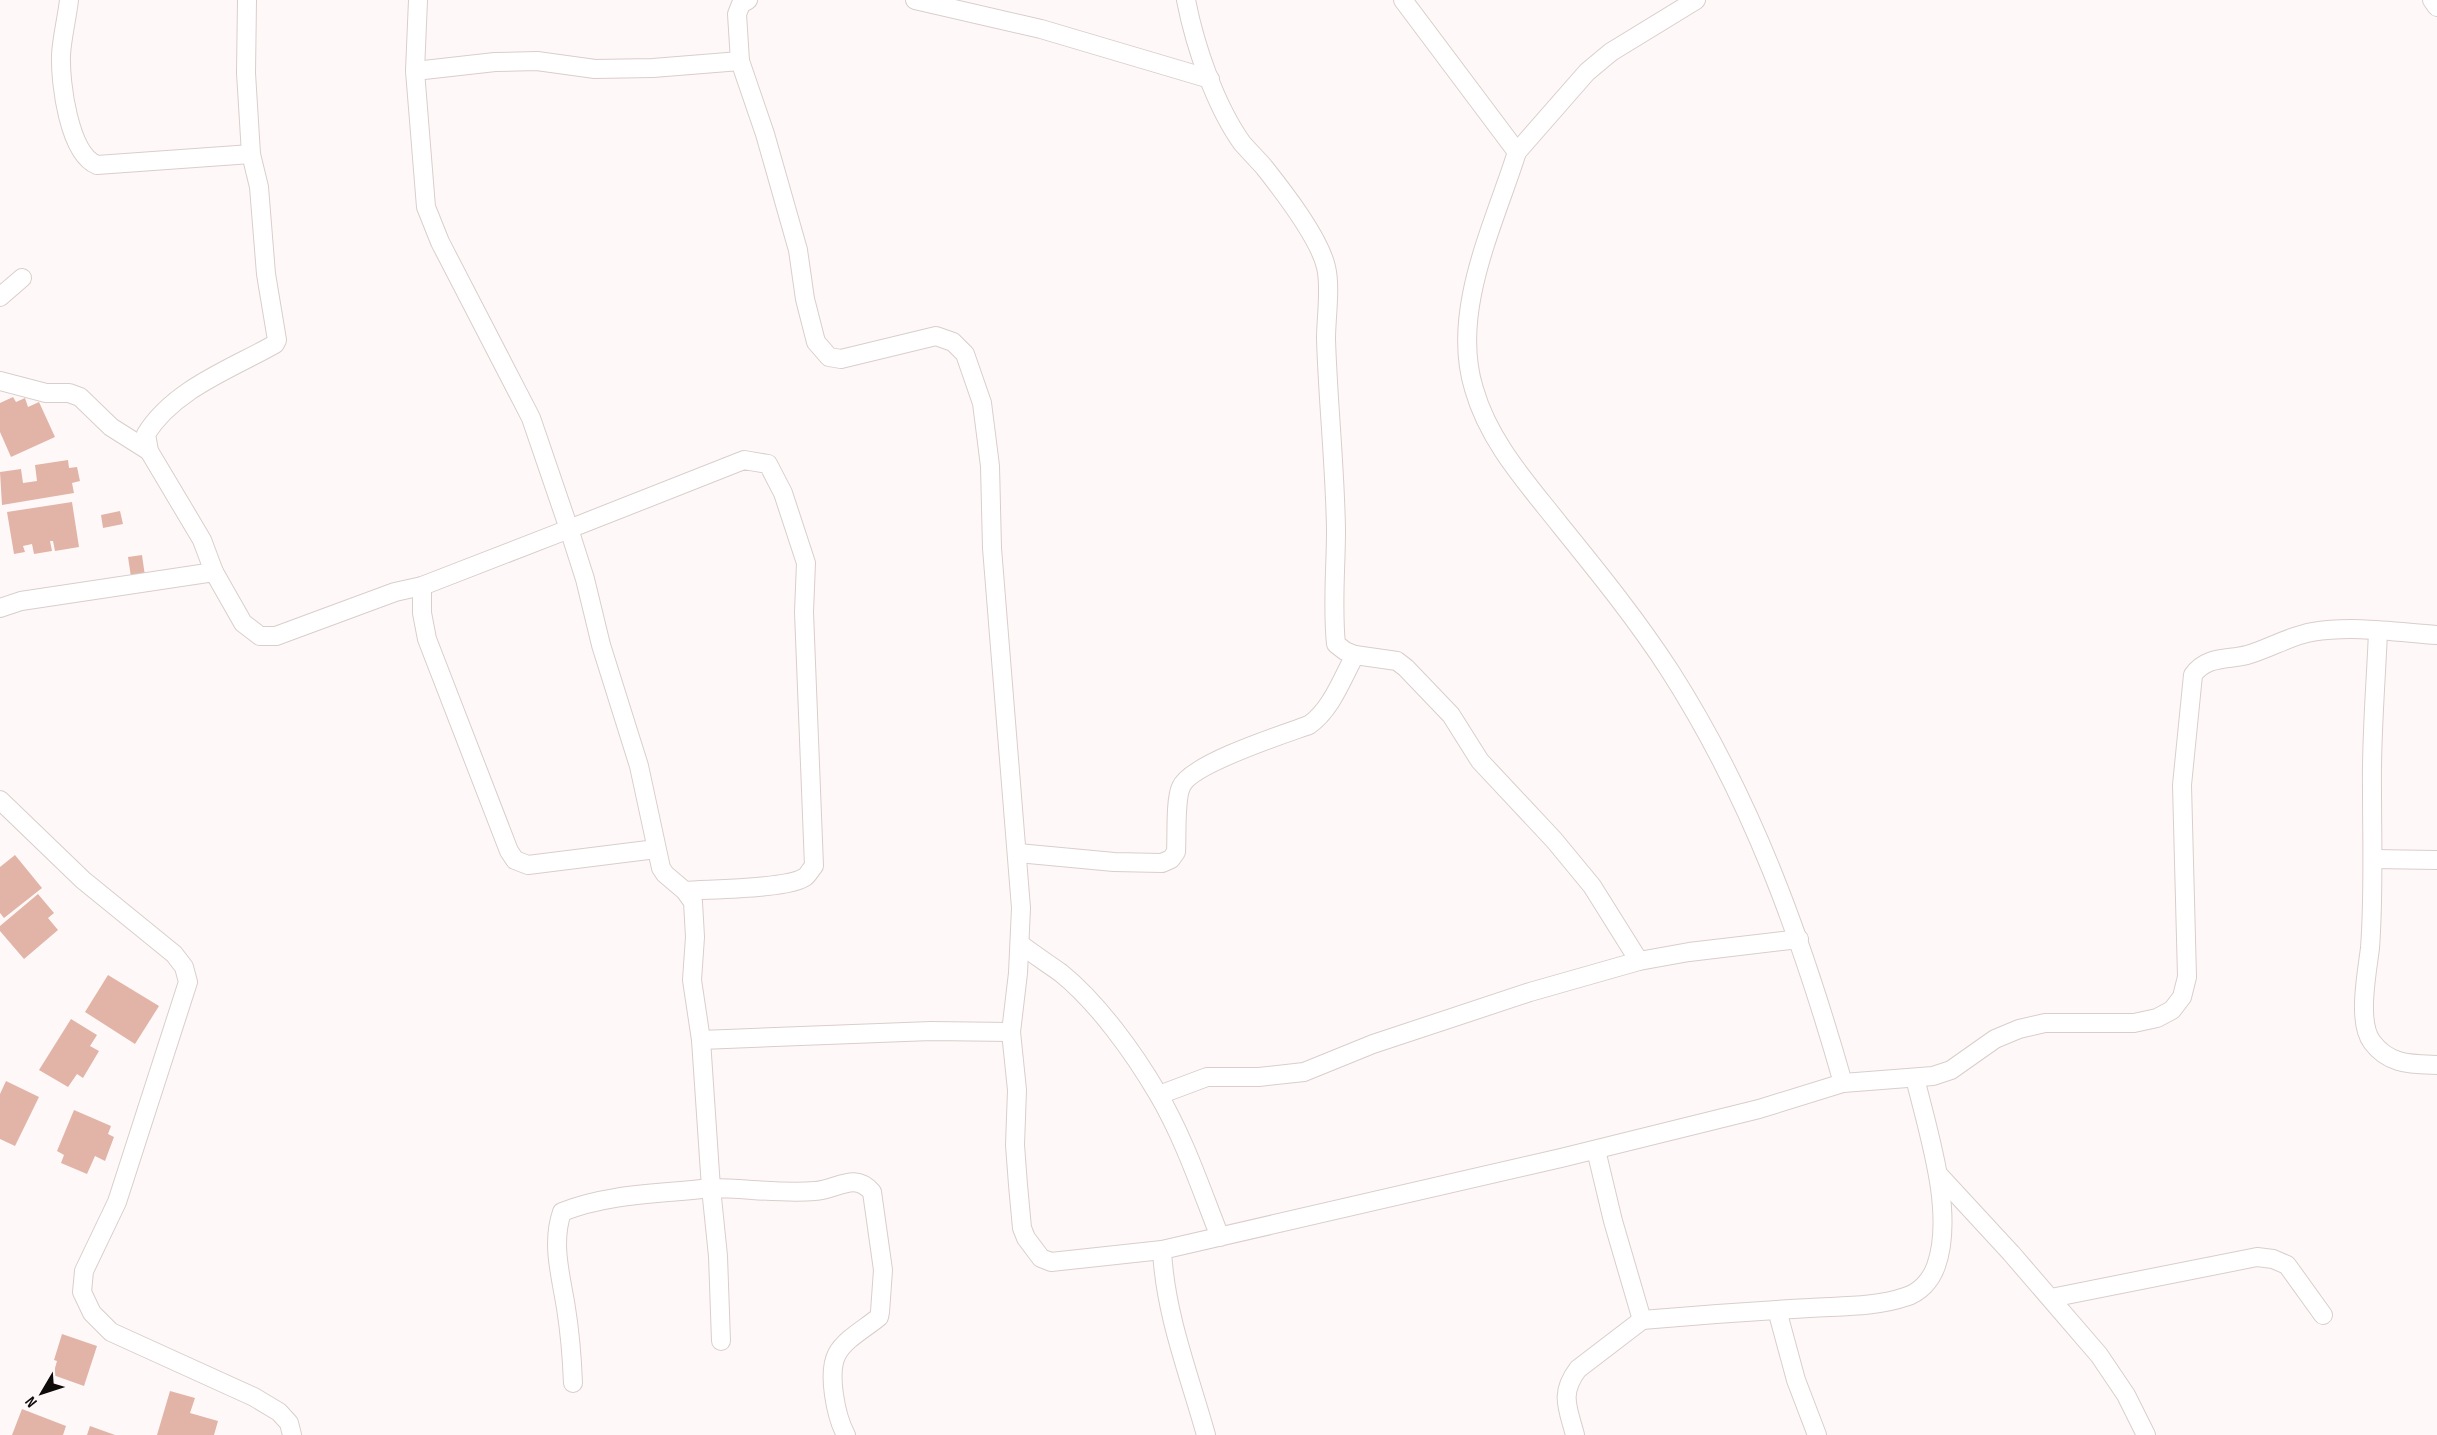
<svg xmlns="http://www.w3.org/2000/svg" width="2437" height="1435" viewBox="0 0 2437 1435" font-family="'Sofia Sans Condensed',sans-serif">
	<rect width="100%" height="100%" fill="#fef9f8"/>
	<g fill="#e1b4a7">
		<polygon points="13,397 16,402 25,398 28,407 39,402 55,437 11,457 0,432 0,403"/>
		<polygon points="68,460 69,468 77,467 80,481 72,483 74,493 2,505 0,472 21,469 23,483 37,481 35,465"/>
		<polygon points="72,502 79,547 55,551 53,541 50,541 52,551 34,554 32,544 23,546 25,552 14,554 7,512"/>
		<polygon points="120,511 123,524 103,528 101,515"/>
		<polygon points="142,555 145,576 131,577 128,557"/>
		<polygon points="15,855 42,888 4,918 0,913 0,867"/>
		<polygon points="38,894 54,913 48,918 58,930 24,959 0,931 0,926"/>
		<polygon points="108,975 159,1006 135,1044 85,1012"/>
		<polygon points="71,1019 97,1035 90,1046 99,1051 83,1078 77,1074 68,1087 39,1070"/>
		<polygon points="6,1081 39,1097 15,1146 0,1139 0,1094"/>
		<polygon points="74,1110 111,1126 108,1134 114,1137 105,1161 95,1156 87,1174 61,1163 64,1155 57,1151"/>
		<polygon points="62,1334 97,1346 84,1386 53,1375 57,1361 54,1360"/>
		<polygon points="170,1391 195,1398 190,1413 218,1421 214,1435 157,1435"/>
		<polygon points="22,1409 66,1426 63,1435 12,1435"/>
		<polygon points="90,1426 115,1435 87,1435"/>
	</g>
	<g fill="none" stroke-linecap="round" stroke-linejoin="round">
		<g stroke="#d9cecb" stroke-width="20">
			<g id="street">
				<path d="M69,0C67,18 62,37 61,55C60,83 69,154 97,165L251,154"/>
				<polyline points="748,0 741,4 737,14 740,61 765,134 798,250 805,299 816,342 829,357 841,359 936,336 953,342 965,354 982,403 990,466 992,548 1021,908 1018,973 1011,1032 1017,1090 1015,1145 1018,1185 1022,1228 1026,1238 1041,1258 1051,1262 1162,1250"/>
				<polyline points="915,0 1041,29 1210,79"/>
				<path d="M1186,0C1195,46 1215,105 1242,143C1249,151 1257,159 1264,167C1283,191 1319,237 1326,267C1331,287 1326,318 1326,339C1328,403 1335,466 1336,530C1336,568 1332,606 1336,644L1345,651L1355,655L1397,661L1406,668L1451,715L1480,761L1554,840L1592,886L1639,961L1689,952L1799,939"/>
				<path d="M1403,0L1517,152C1494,225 1450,312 1474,389C1489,442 1527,483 1560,525C1598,572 1637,620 1670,671C1752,799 1802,939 1843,1083"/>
				<polyline points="2432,0 2437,7"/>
				<polyline points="415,71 495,62 537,61 595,69 653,68 740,61"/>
				<polyline points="1517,152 1587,72 1611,52 1696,0"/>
				<polyline points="0,297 22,278"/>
				<polyline points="0,381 46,393 69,393 80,397 111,427 149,451"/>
				<path d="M214,572L202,540L149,451L146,434C174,389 231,369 275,344L277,340L266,274L259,187L251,154L246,73L247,0"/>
				<polyline points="422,586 422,613 427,639 509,851 515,860 528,865 656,849"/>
				<polyline points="0,608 21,601 214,572 243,623 260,636 276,636 395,592 422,586 569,529 531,418 440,242 426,207 415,71 418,0"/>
				<path d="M2378,631C2376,683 2371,737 2372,789C2372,843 2374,895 2370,948C2367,973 2357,1022 2372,1042C2389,1065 2411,1064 2437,1065"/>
				<polyline points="0,800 83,880 174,954 184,967 188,982 117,1202 84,1271 82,1292 92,1313 111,1332 254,1397 279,1412 289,1423 292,1435"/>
				<path d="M1018,853L1114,862L1162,863L1171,859L1176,852C1177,836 1175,800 1181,787C1190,764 1284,734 1309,725C1331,710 1342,679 1355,655"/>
				<polyline points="2373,859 2437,860"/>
				<path d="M1020,944C1033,954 1047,963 1061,973C1098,1003 1134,1053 1158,1094C1184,1138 1201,1189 1220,1237"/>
				<polyline points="701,1040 931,1031 1011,1032"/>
				<polyline points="1159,1095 1207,1077 1259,1077 1304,1072 1373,1044 1530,992 1639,961"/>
				<path d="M1596,1150L1613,1221L1642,1320C1698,1315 1754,1311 1810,1308C1841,1306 1876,1307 1905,1297C1920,1293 1931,1280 1936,1266C1955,1213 1928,1132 1915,1078"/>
				<polyline points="1938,1174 2011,1253 2099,1355 2126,1395 2146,1435"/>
				<polyline points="2051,1298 2257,1257 2273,1259 2287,1265 2323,1315"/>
				<polyline points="1777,1310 1796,1380 1817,1435"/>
				<path d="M721,1341L718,1256L711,1188C745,1188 781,1194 815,1191C837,1190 854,1171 872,1192L883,1270L880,1312L879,1317C866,1328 845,1339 837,1354C827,1373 836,1417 846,1435"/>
				<path d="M573,1383C572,1358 570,1333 566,1308C561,1276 551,1244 562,1212C609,1193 662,1194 711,1188L701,1040L692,980L695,937L693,902L685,891L665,874L661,868L639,766L601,645L585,579L569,529L744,460L768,464L783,493L806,563L804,612L814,866C811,869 808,875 805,877C789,889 709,889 685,891"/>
				<path d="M1206,1435C1189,1374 1165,1314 1162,1250L1561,1158L1759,1109L1843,1083L1933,1076L1951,1070L1995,1039L2019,1029L2045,1023H2134L2157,1018L2172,1010L2182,997L2187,977L2182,785L2193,675C2206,656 2227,660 2247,655C2269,649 2289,636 2312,632C2353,625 2396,632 2437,635"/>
				<path d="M1575,1435C1568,1408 1559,1394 1578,1369L1642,1320"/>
			</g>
		</g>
		<use href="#street" stroke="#fff" stroke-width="18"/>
	</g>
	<g transform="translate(42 1393) rotate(231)" stroke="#fef9f8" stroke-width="4.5" paint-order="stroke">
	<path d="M0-4.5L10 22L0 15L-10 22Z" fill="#0f0b0a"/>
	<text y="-9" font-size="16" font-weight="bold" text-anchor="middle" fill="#0f0b0a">N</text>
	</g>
</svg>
